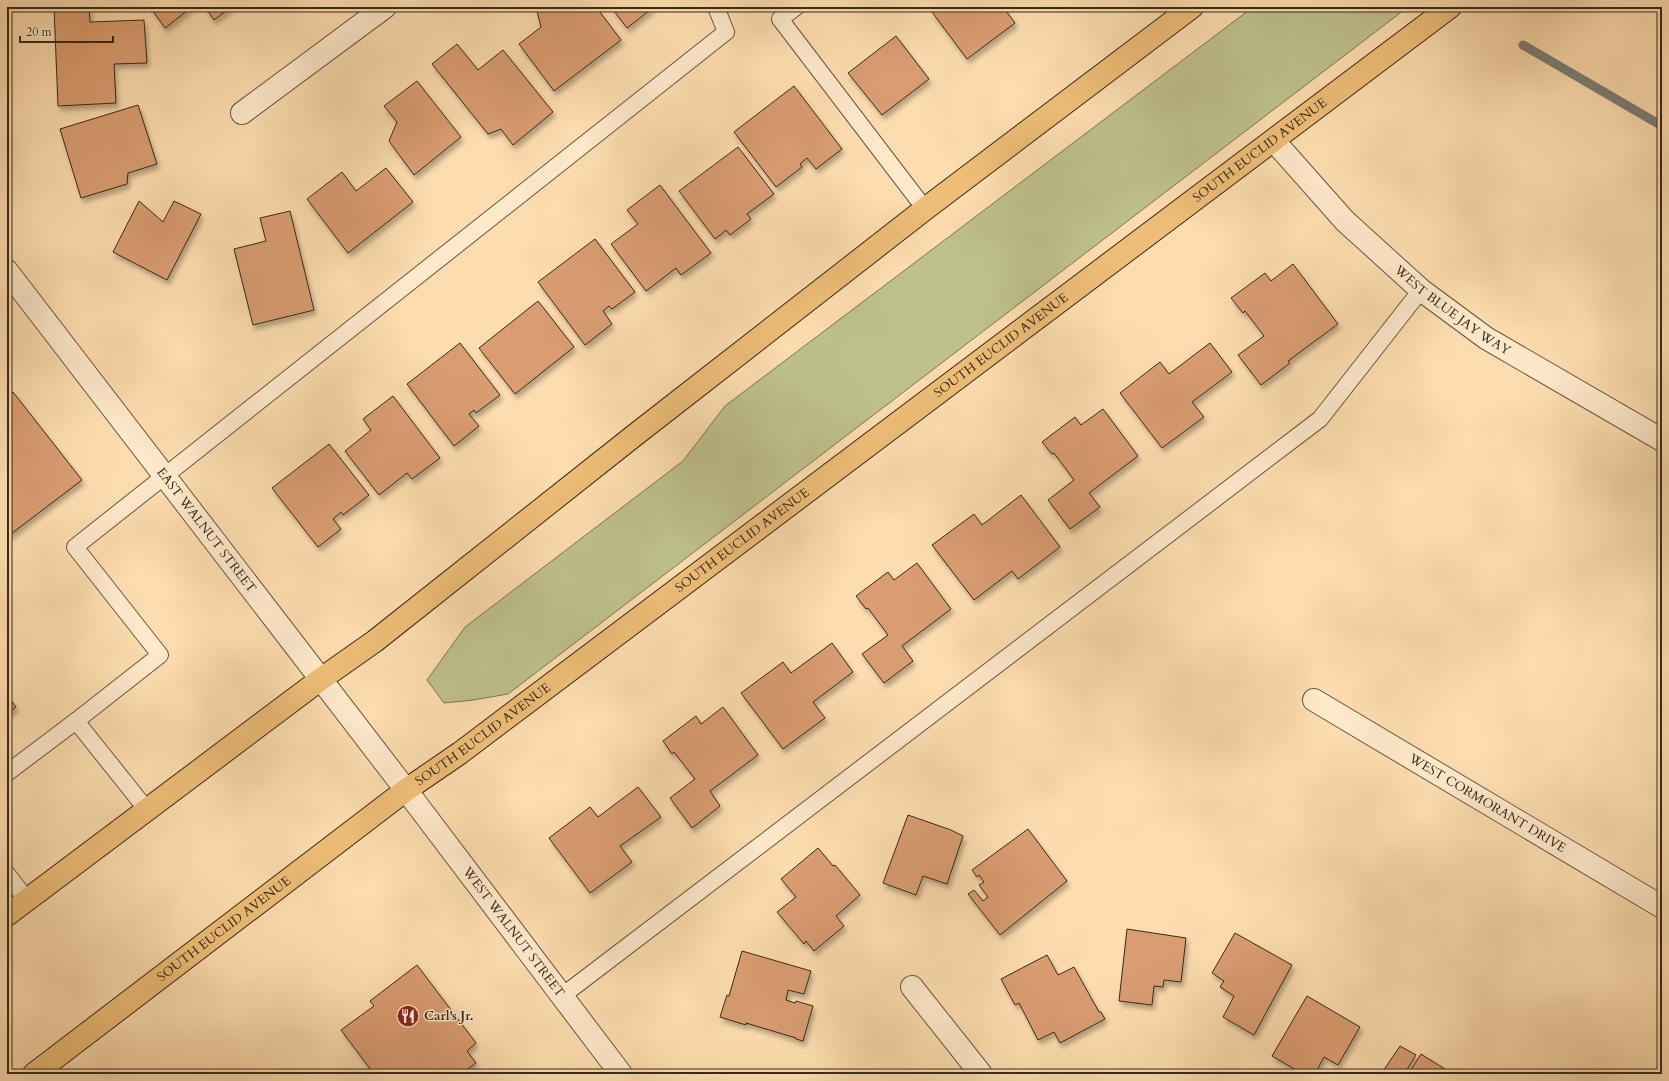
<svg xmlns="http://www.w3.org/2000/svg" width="1669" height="1081" viewBox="0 0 1669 1081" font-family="Cardo,serif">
	<defs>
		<filter id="shadow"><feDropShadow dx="2.5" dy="4.5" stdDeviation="2" flood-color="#0004"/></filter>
	</defs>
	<rect width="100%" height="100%" fill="#fdddaf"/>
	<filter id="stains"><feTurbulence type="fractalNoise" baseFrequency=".005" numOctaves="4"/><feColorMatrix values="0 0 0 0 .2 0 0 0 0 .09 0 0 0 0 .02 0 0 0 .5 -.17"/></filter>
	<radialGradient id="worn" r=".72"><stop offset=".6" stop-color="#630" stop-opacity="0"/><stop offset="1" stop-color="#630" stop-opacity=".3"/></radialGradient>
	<polygon fill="#bec18c" stroke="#7a7652" points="1253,7 1408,7 508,694 473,700 444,703 427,680 465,627 683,461 725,406"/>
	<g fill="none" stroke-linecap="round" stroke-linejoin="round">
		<polyline stroke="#7a7f78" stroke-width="9" points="1523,45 1662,126"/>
	</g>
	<g fill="#d99d71" stroke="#372a19" filter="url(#shadow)">
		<polygon points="54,7 89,7 90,22 144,20 147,63 114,64 116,103 58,106"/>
		<polygon points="150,7 192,7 165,28"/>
		<polygon points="205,7 231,7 214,20"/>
		<polygon points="536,7 596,7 621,40 554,91 519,44 541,27"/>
		<polygon points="611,7 654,7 627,28"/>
		<polygon points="938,7 1003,7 1015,23 967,59 932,12"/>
		<polygon points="896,36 929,79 882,115 848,73"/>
		<polygon points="457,44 478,70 503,50 553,112 513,145 501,129 488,134 432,64"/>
		<polygon points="417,81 461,137 414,175 389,141 397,122 384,106"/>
		<polygon points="794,86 842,149 816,169 807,158 800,164 802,167 776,187 734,132"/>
		<polygon points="138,105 157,164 128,173 127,184 81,198 60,129"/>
		<polygon points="738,147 774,194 747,214 751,219 730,235 726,230 715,239 679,191"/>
		<polygon points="386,168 413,202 348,253 307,199 342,172 356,191"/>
		<polygon points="660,185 711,253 681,275 676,268 646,291 611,244 638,224 627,210"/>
		<polygon points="139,201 163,222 174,201 201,214 167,280 113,252"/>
		<polygon points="290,211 314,310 253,325 234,249 266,241 260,218"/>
		<polygon points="595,239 635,292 612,309 609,306 603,311 612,324 585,345 538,282"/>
		<polygon points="1293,264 1338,324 1288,361 1290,363 1261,385 1238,355 1264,336 1245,311 1243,313 1231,298 1265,273 1271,281"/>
		<polygon points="538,301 574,347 515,394 479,348"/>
		<polygon points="460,343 500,395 476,413 474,410 469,414 479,426 454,446 407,384"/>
		<polygon points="1210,343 1232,372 1192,402 1204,417 1162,448 1120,393 1160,362 1169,374"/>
		<polygon points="13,392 82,480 7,537 7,396"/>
		<polygon points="393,396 440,458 412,479 407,473 379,495 345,451 371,430 363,419"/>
		<polygon points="1103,409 1138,456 1089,493 1100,507 1070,529 1048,500 1074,480 1054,453 1052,454 1042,442 1075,417 1081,425"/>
		<polygon points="329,444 369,495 343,515 341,512 333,519 341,529 318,547 272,488"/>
		<polygon points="1021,495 1060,547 1018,579 1012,571 974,600 932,545 974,514 982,525"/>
		<polygon points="917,563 951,609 902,646 913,661 884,683 862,654 888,635 868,608 866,609 856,596 888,572 894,580"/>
		<polygon points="832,643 853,672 813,702 825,718 783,749 741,693 783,662 791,673"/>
		<polygon points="7,695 16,707 7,714"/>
		<polygon points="723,707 758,755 710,791 720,806 692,828 670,798 695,779 674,752 672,754 663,741 696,716 701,724"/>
		<polygon points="638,787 661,817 620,846 632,862 590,893 549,838 590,807 598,817"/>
		<polygon points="908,815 951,830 963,836 947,884 923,876 916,895 883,883"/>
		<polygon points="1028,829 1067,881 1000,935 968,894 974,890 983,901 988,897 979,885 984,882 979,875 977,877 972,870"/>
		<polygon points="818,848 833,866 835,865 860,895 836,916 844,926 814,951 806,941 804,944 777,912 796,897 781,879"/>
		<polygon points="1127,929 1186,938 1181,982 1164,980 1163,987 1154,986 1152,1005 1119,1001"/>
		<polygon points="1235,933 1292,965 1254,1035 1223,1017 1234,996 1220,987 1224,981 1212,973"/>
		<polygon points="742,951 811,971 804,994 788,990 786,1000 795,1003 796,1001 813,1006 803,1041 796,1039 796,1038 746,1023 746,1025 720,1017 727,995 729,996"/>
		<polygon points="1047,955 1058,975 1074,967 1099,1012 1101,1012 1105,1019 1060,1043 1054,1032 1038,1040 1019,1003 1015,1005 1001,979"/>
		<polygon points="417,965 476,1043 467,1051 476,1063 461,1074 374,1074 341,1030 374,1006 370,1001"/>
		<polygon points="1307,996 1360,1027 1338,1065 1324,1057 1315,1074 1303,1074 1272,1056"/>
		<polygon points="1400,1046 1416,1055 1406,1071 1409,1073 1421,1054 1453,1074 1381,1074"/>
		<polygon points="828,1069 832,1074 821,1074"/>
	</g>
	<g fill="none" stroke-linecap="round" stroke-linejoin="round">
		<g stroke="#68573e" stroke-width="18">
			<g id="service">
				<polyline points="796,7 780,19 925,209"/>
				<polyline points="7,773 76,721"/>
				<polyline points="147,810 76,721 160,655 75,547 726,32 716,7"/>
				<polyline points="7,874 27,900"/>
				<polyline points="562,996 1320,419 1421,290"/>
			</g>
		</g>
		<g stroke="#68573e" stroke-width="24">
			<g id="minor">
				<polyline points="242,113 385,7"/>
				<path id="s1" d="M1274,141L1345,221L1421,290L1486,338L1662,440"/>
				<path id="s2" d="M1314,700L1662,907"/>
				<polyline points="912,987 981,1074"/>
			</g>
		</g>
		<g stroke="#68573e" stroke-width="24">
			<g id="tertiary">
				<path id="s3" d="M7,271L406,790L621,1074"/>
			</g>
		</g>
		<g stroke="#372a19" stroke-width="24">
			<g id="primary">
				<polyline points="7,915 321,679 375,641 635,435 925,209 1192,7"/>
				<path id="s4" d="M34,1074L406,790L460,753L1450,7"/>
			</g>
		</g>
		<use href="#service" stroke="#fee9cb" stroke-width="16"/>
		<use href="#minor" stroke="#fee9cb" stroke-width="22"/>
		<use href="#tertiary" stroke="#fee9cb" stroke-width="22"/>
		<use href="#primary" stroke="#eebe78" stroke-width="22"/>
	</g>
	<defs>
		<g id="restaurant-disc" transform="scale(1.15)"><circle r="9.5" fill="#8f2418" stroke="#fee9cb"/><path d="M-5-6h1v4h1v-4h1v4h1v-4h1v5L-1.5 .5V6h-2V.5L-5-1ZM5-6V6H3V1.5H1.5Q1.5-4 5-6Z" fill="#fff"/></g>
	</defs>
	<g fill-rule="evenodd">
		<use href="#restaurant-disc" x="408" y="1016"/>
	</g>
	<g text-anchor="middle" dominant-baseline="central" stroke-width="3" stroke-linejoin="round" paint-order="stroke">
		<g font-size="13" fill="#372a19" stroke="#fee9cb">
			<text stroke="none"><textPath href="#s4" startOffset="1535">SOUTH EUCLID AVENUE</textPath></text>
			<text stroke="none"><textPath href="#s1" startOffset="247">WEST BLUE JAY WAY</textPath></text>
			<text stroke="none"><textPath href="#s4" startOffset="1211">SOUTH EUCLID AVENUE</textPath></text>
			<text stroke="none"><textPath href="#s3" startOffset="327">EAST WALNUT STREET</textPath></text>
			<text stroke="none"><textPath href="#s4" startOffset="887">SOUTH EUCLID AVENUE</textPath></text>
			<text stroke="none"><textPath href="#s4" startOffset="563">SOUTH EUCLID AVENUE</textPath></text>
			<text stroke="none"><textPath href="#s2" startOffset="202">WEST CORMORANT DRIVE</textPath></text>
			<text stroke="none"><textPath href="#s4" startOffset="239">SOUTH EUCLID AVENUE</textPath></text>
			<text stroke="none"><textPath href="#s3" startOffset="833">WEST WALNUT STREET</textPath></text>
		</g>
		<g font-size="13" font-weight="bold" fill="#372a19" stroke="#fee9cb" text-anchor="start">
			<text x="424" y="1016">Carl's Jr.</text>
		</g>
	</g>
	<rect width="1669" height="1081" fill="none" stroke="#fdddaf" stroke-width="24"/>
	<rect x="8" y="8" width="1653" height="1065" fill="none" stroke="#372a19" stroke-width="2"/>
	<rect x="12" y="12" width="1645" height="1057" fill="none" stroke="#372a19"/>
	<path d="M20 36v6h93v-6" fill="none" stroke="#372a19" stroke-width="2"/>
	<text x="26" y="36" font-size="12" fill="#372a19" stroke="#fee9cb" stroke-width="3" paint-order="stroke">20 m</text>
	<rect width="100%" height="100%" filter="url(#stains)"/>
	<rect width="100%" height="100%" fill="url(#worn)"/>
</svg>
